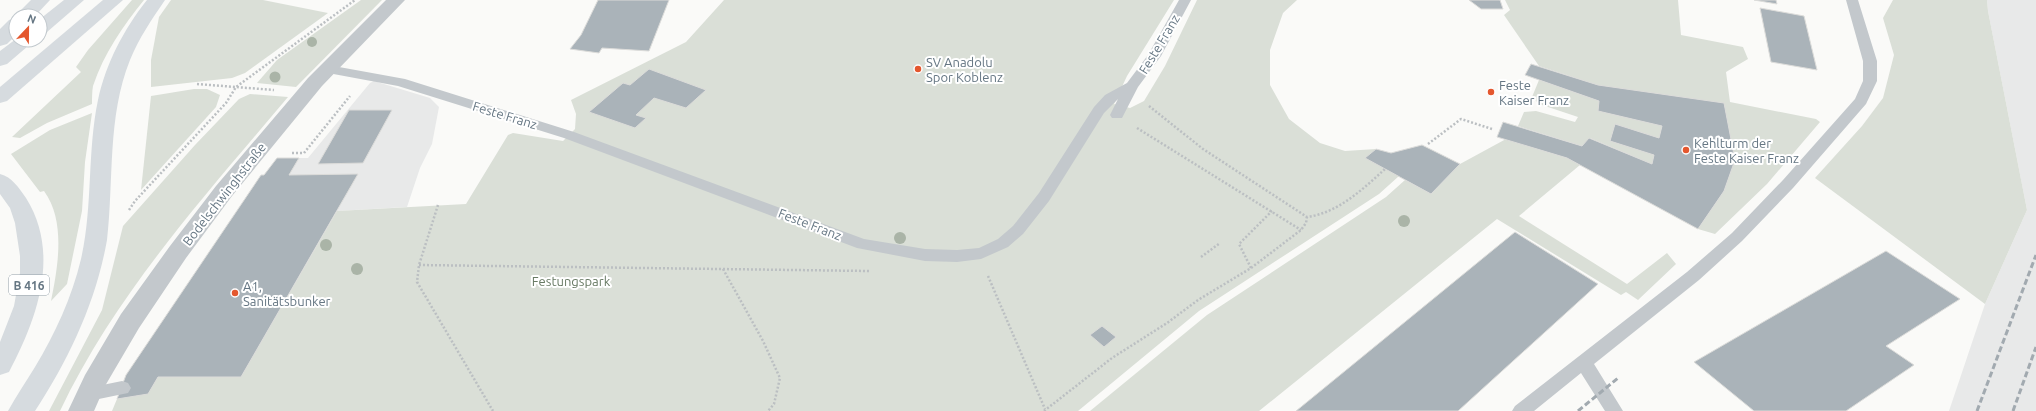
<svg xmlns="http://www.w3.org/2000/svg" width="2036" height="411" viewBox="0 0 2036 411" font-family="Ubuntu,sans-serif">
	<rect width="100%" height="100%" fill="#fafaf8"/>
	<g fill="#e8e9e9">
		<polygon points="1987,0 2036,0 2036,411 1949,411 1985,304 2027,210 1988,11"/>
		<polygon points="374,81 430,98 439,107 432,144 420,168 407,207 337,211 357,174 289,175 299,158 308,158 370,83"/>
	</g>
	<g fill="#dadfd7">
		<path d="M132,0H144C123,26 104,53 93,86C92,91 92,99 92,104L47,123L20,138L12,137L81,72L76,67L88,50Z"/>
		<polygon points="171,0 263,0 328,13 245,73 232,78 151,87 151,60 159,17"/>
		<polygon points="361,0 382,0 296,87 257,83 277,60"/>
		<polygon points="724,0 1174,0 1127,76 1114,104 1130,108 1144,101 1165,66 1197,0 1297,0 1283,13 1270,50 1270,85 1289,119 1320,143 1345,151 1376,149 1366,158 1399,176 1379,194 1199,311 1078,411 112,411 117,399 148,394 158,377 241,377 337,211 466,204 508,135 513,133 563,141 575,129 576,114 571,100 686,42"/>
		<polygon points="1505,0 1678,0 1681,35 1743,47 1748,59 1726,72 1730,102 1816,119 1820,122 1767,184 1715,234 1698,229 1724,191 1735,160 1724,103 1598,85 1539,66 1504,15 1510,10"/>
		<polygon points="1893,0 1987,0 1988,11 2027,210 1985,304 1815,178 1862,126 1883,98 1894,55 1883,18"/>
		<polygon points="1539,80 1599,101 1598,111 1662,126 1659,138 1615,124 1610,141 1654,155 1652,164 1590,138 1582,146 1518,126 1524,112 1536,111 1575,122 1578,117 1539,104 1532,97"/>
		<polygon points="194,89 207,89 220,95 216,107 141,190 151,96"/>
		<path d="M250,94L288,97C205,196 116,293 60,411H49L102,310L123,226L195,145L239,99Z"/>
		<path d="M92,113L85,162L82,211L67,284L51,301C58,267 66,221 44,191L40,192L11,154L50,130Z"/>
		<polygon points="1506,139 1567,158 1580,165 1519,216 1627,284 1667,253 1676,264 1638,300 1626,292 1621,295 1497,219 1259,411 1090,411 1207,315 1386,197 1405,180 1431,194 1460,164"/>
	</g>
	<g fill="#aab3b9" stroke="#dcdcda">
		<polygon points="598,0 669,0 649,51 602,48 599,53 570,49 581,35"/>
		<polygon points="1469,0 1500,0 1503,9 1481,9"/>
		<polygon points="1754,0 1776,0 1777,4"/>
		<polygon points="1760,8 1804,16 1817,70 1771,62"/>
		<polygon points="1531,64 1598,85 1724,103 1735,160 1724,191 1698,229 1567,158 1497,137 1503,122 1582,146 1589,138 1652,164 1654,155 1610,141 1615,124 1659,138 1662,126 1598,111 1599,101 1525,75"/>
		<polygon points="649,69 706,90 686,108 654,98 636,115 646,118 635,128 589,112 623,83 630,85"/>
		<polygon points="349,110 392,110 363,163 318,164"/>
		<polygon points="1422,145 1460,164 1431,194 1365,158 1376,149 1391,153"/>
		<polygon points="277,158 299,158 289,175 358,174 241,377 158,377 148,394 117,399 126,375 261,175 264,175"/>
		<polygon points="1515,232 1598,284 1458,411 1296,411"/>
		<polygon points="1886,251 1960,299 1886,346 1914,365 1846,411 1754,411 1694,362"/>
		<polygon points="1102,326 1116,337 1104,347 1090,335"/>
	</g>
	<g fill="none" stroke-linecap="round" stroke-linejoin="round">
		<g stroke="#bbbfc2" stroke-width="2.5" stroke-dasharray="2 2" stroke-linecap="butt">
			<polyline points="197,84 274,90"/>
			<path d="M1149,106L1203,149L1307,217C1338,213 1363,189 1385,169"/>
			<polyline points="1137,128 1301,230"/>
			<polyline points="1428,144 1461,119 1492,129"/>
			<polyline points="292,153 304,153 350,96"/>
			<polyline points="438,205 419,265 417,282 493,411"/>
			<polyline points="129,210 135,201 226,103 236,87 355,0"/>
			<polyline points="1201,257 1220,243"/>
			<polyline points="419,265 869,271"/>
			<polyline points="1251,268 1239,244 1272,211"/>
			<polyline points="723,269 763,341 780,378 774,404 768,411"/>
			<polyline points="988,276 1045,409"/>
			<polyline points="1044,411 1112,358 1167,323 1198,300 1251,268 1301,230 1306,223 1307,217"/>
		</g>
		<g fill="#c3c8cc" fill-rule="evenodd">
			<polygon points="1179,0 1191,0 1161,56 1138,87 1122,118 1112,118 1110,115 1118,99 1104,113 1049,201 1023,234 1008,247 981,259 957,262 925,261 857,248 564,138 398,86 328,73 323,72 321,69 323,66 328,65 405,79 574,132 864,239 925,249 957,250 979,248 998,239 1013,226 1039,193 1094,107 1105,95 1127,83 1148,55"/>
			<polygon points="1846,0 1858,0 1877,61 1877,81 1866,104 1793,188 1742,241 1699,280 1594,364 1623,411 1605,411 1581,373 1534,411 1512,411 1515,406 1687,272 1732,233 1783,180 1855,99 1863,81 1863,61"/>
			<polygon points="122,381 128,383 131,388 128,393 89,401 83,399 80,394 83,389"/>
		</g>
		<polygon fill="#c3c8cc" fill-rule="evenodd" points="386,0 405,0 322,86 232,196 186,258 139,328 105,386 94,411 68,411 85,375 121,314 170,246 216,186 308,78"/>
		<path fill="#d6dbdf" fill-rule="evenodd" d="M0,174C12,177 19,188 26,198C61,254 37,319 9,372L0,375V342L14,306L20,273V256L15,223L10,208L0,194Z"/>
		<g fill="#d6dbdf" fill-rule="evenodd">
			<polygon points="31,0 50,0 35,16 16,16 16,18 15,16"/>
			<polygon points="64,0 84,0 47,32 40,34 40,19"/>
			<polygon points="103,0 123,0 7,101 0,103 0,87"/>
			<path d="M147,0H165C152,19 139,38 130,60C107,117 114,181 107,240C96,302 69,359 35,411H8C16,396 26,382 35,367C55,334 72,297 81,259C93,207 87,152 98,100C106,63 124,29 147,0Z"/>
			<polygon points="16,18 16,35 7,44 0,46 0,29 9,20"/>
			<polygon points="16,39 16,40 35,40 7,64 0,66 0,51"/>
		</g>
		<g stroke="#a2aab0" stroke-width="3" stroke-dasharray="6 3" stroke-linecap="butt">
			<polyline points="1578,411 1618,378"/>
			<polyline points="1977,411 2036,255"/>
			<polyline points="2013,411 2036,347"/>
		</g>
	</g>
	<g fill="#aab4a7">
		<circle cx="312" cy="42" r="5"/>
		<circle cx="275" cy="77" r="5.5"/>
		<circle cx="1404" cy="221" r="6"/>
		<circle cx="900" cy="238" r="6"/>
		<circle cx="326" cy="245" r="6"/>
		<circle cx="357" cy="269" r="6"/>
	</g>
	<g fill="#e4572e" stroke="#fff" stroke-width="1.5">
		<circle cx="918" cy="69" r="4"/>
		<circle cx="1491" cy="92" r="4"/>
		<circle cx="1686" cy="150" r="4"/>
		<circle cx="235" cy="293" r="4"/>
	</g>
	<g text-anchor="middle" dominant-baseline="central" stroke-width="4" stroke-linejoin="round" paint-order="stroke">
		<rect fill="#fff" stroke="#939fa8" stroke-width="1" x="9" y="275" width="40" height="20" rx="3"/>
		<g font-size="12" font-weight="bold" fill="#657683">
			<text x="29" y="285">B 416</text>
		</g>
		<g font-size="13" fill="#657683" stroke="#fff">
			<text transform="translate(1159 44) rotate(-59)">Feste Franz</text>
			<text transform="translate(505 115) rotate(17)">Feste Franz</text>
			<text transform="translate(224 194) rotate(-52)">Bodelschwinghstraße</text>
			<text transform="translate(810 224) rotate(21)">Feste Franz</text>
		</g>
		<g font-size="13" fill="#657683" stroke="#fff" text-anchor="start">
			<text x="926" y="62">SV Anadolu<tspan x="926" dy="15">Spor Koblenz</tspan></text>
			<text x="1499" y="85">Feste<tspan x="1499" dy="15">Kaiser Franz</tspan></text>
			<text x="1694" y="143">Kehlturm der<tspan x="1694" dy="15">Feste Kaiser Franz</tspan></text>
			<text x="243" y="286">A1,<tspan x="243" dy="15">Sanitätsbunker</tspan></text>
		</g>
		<g font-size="13" fill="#687a64" stroke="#fff">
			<text x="571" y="281">Festungspark</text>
		</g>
	</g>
	<g transform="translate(28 28) rotate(22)"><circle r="19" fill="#ffffff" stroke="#c1c8cd"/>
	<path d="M0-3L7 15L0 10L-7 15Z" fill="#e4572e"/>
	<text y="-6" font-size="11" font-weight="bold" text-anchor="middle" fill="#657683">N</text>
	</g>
</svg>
